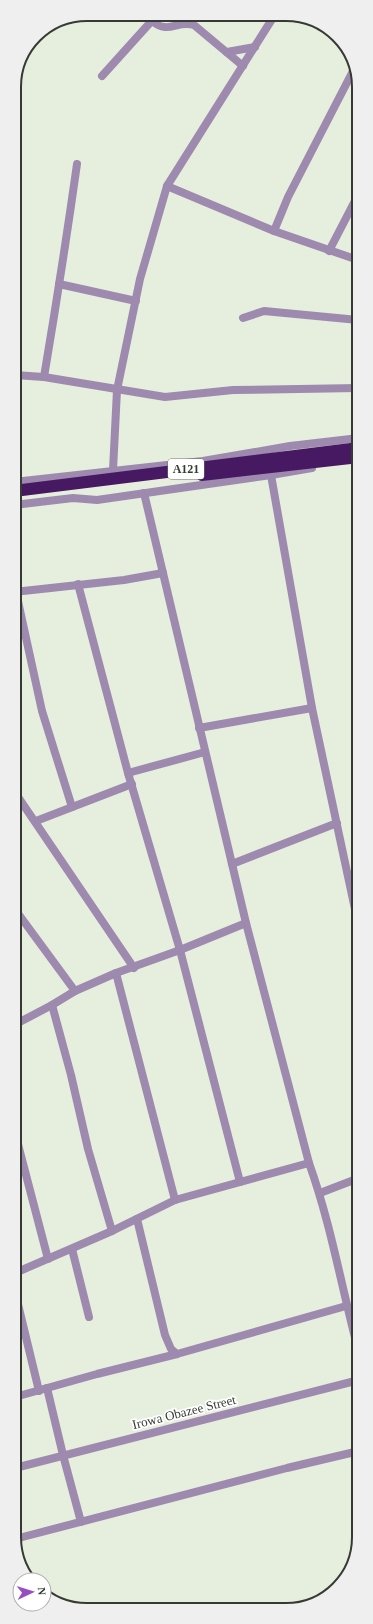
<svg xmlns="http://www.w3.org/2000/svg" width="373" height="1624" viewBox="0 0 373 1624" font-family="Georgia,serif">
	<rect width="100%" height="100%" fill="#e6efde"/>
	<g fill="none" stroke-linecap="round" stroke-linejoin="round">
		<g stroke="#9e8aae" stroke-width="8">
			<path d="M152,21C169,35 176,20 194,25L243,66"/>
			<polyline points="227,52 255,47"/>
			<polyline points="102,76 157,15"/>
			<path d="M14,132C20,138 16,146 14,154"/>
			<polyline points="167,186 274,231 358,260"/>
			<polyline points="274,231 288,197 354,69"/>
			<polyline points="329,251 358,195"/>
			<polyline points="59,284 136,301"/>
			<polyline points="243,318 264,311 358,320"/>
			<polyline points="14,375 44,377 165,397 233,390 358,388"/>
			<path d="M44,377C56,306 67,235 77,164"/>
			<polyline points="113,470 117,390 140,279 167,186 274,16"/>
			<polyline points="271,475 312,708 359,928"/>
			<polyline points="14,482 203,461 290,446 359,438"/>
			<path d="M144,493L246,923L309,1163C331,1224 342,1290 359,1353"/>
			<polyline points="14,505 73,498 97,500 271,475 312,468"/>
			<polyline points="78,584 128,773 180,950 240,1182"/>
			<polyline points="14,592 124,580 163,573"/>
			<polyline points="16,592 42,711 72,807"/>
			<polyline points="199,728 312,708"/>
			<polyline points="128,773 205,752"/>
			<polyline points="14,791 134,968"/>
			<polyline points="36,821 132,784"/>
			<polyline points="232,864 337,823"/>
			<polyline points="14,908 75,991"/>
			<polyline points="116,973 175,1200"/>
			<polyline points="52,1005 71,1075 88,1149 112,1231"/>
			<polyline points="14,1025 52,1005 75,991 116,973 180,950 246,923"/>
			<polyline points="14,1129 48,1259"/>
			<polyline points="320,1193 359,1178"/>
			<polyline points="137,1219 165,1335 171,1349 177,1354"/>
			<polyline points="72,1249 89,1317"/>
			<polyline points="15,1273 112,1231 175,1200 309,1163"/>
			<polyline points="15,1292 39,1391"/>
			<polyline points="47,1388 63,1455 81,1522"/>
			<polyline points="15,1397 97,1374 177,1354 346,1306"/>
			<polyline points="15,1468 359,1380"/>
			<polyline points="15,1539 287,1468 359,1451"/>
		</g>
		<g stroke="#471963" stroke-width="12">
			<polyline points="202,475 359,457"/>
			<polyline points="14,491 359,448"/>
		</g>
	</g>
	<g text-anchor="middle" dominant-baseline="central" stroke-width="3.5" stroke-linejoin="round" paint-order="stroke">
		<rect fill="#fff" stroke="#727570" stroke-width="1" x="168" y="459" width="36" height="20" rx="3"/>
		<g font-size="12" font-weight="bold" fill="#363a33">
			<text x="186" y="469">A121</text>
		</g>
		<g font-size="13" fill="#363a33" stroke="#fff">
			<text transform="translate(184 1412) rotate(-14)">Irowa Obazee Street</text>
		</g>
	</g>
	<path d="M0 0H373V1624H0ZM87 21H286A66 66 0 0 1 352 87V1537A66 66 0 0 1 286 1603H87A66 66 0 0 1 21 1537V87A66 66 0 0 1 87 21Z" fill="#efefef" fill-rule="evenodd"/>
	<path fill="none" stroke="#363a33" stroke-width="2" d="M87 21H286A66 66 0 0 1 352 87V1537A66 66 0 0 1 286 1603H87A66 66 0 0 1 21 1537V87A66 66 0 0 1 87 21Z"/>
	<g transform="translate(32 1592) rotate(86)"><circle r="19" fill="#ffffff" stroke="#afb0ad"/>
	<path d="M0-3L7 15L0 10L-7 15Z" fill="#954fc3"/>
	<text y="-6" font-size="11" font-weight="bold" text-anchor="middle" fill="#363a33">N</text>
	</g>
</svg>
